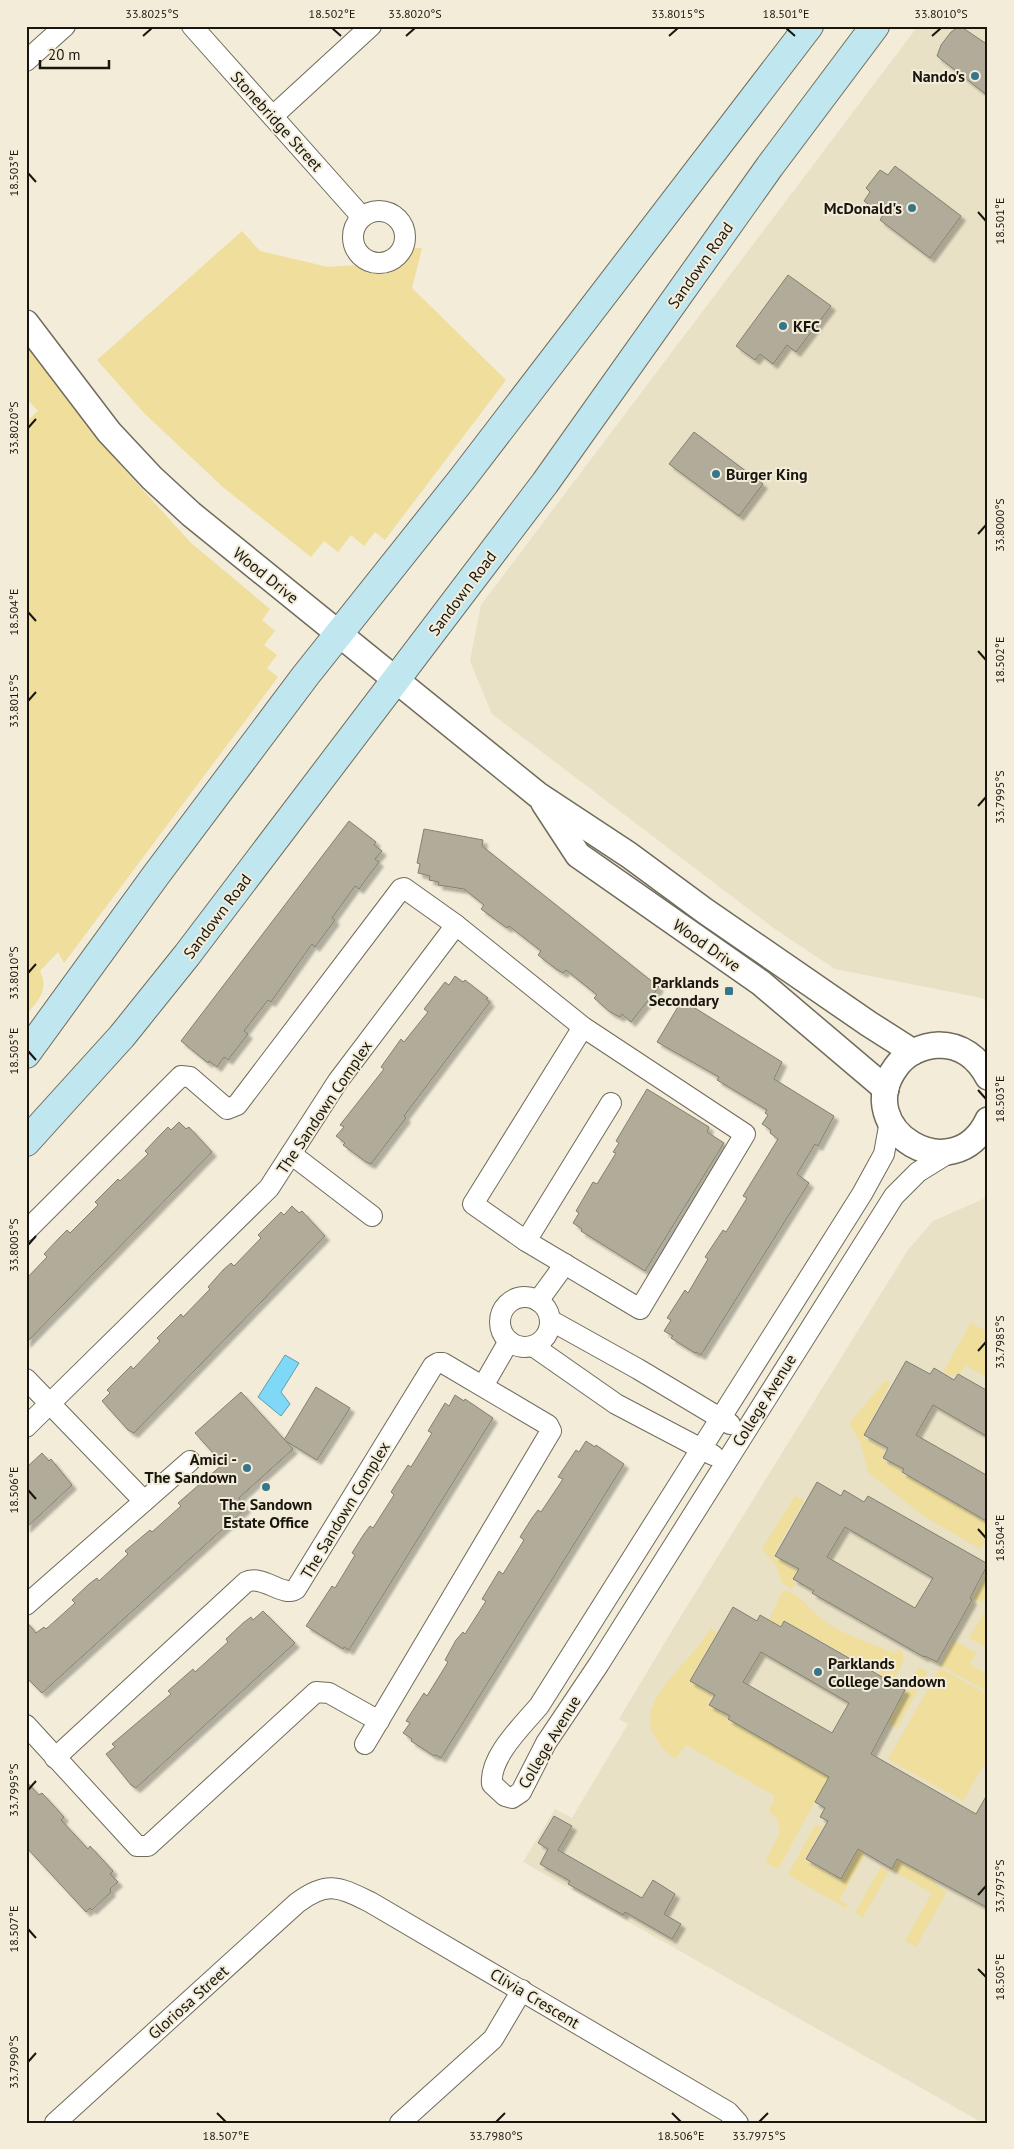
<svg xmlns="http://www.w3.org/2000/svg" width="1014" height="2149" viewBox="0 0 1014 2149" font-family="'PT Sans',sans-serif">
	<defs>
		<filter id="shadow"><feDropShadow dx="4.5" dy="4.5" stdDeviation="1" flood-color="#0004"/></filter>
	</defs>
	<rect width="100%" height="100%" fill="#f2ecd8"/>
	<g fill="#e8e1c6">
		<polygon points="918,26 988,26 988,1003 982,998 835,969 775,929 492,714 470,661 481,605"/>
		<polygon points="988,1197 988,2123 983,2123 523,1862 555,1809 572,1818 628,1724 619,1719 676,1624 908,1250 933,1221"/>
	</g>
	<g fill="#efde9c">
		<polygon points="242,231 260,251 328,267 358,265 368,270 390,270 400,265 413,248 422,248 412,288 506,380 385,540 375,532 364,546 351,535 338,552 324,541 311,557 224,488 145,414 97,360"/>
		<path d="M26,343L121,466L191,543L270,609L262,620L275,631L264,645L277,655L267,668L278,677L64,963L58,952L40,971C49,990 39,1000 26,1015V422L38,411L26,398Z"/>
		<polygon points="971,1323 988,1332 988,1378 965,1365 960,1374 957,1372 954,1377 943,1372"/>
		<polygon points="887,1381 891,1382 863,1436 885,1449 881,1459 902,1470 901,1473 986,1522 988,1521 988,1537 980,1549 922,1515 868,1472 860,1441 849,1424 884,1382"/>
		<polygon points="795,1496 804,1500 773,1556 797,1570 792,1580 796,1583 792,1589 782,1583 776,1565 762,1549"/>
		<polygon points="988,1571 988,1593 982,1603 973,1598"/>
		<path d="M783,1590C801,1594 812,1613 827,1623C848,1636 871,1644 895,1653L899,1648C910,1658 898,1671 893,1681L784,1620L781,1626L769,1620Z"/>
		<polygon points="988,1606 988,1648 969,1638"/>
		<path d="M711,1628L717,1632L689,1681L713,1695L708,1705L728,1717L727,1719L819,1771L831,1772L778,1869L765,1862L780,1832L777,1818L769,1811L775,1796L686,1745L677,1757H673C613,1710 688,1670 711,1628Z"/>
		<polygon points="954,1640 976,1653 970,1664 988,1675 988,1692 940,1665"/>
		<polygon points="919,1667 928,1672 897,1728 888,1723"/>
		<polygon points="940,1668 988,1695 988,1758 963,1801 888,1759"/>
		<polygon points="815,1825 823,1826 804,1860 841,1880 865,1839 872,1843 839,1900 848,1905 846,1908 788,1875"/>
		<polygon points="897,1860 937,1883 936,1885 947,1891 916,1947 905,1941 932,1893 892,1870"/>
		<polygon points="881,1867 889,1871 863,1917 855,1913"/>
	</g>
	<polygon fill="#7fd8f6" stroke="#609eb1" points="285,1355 299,1363 281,1392 290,1404 281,1416 258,1397"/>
	<g fill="#b1ac9a" stroke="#85806e" fill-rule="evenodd" filter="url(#shadow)">
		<polygon points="960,26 988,45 988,96 937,56 941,45 951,32"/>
		<polygon points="895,166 961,216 930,258 880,220 883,215 864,201 870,192 866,188 880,170 888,175"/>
		<polygon points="788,275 831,306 796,352 787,345 773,364 760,354 755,360 736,346"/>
		<polygon points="694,432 763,484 739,516 669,464"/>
		<polygon points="349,821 376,842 374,845 382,851 375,859 379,862 359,889 355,886 332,918 335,920 315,947 312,944 271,1002 268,1000 244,1031 248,1034 228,1060 224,1057 217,1067 209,1061 208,1063 181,1041"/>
		<polygon points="424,829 483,840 482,846 659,987 631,1022 622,1014 620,1017 610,1012 594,998 597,995 566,970 563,973 556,969 538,955 541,951 509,926 507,928 481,909 484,905 464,889 438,885 439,882 429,880 430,876 418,873 420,864 417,863"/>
		<polygon points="455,976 463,982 465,980 488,998 486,999 490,1002 404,1116 406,1118 371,1164 366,1162 343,1145 345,1143 336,1136 344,1127 340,1125 384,1069 381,1067 401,1039 404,1042 428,1012 424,1009 445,982 449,985"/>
		<polygon points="682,1000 782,1062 774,1079 834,1116 818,1146 815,1144 797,1174 809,1183 701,1355 696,1352 695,1353 671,1338 673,1336 664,1331 671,1320 667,1318 685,1290 688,1293 708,1259 705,1257 723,1230 726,1232 747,1198 743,1196 778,1139 770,1133 771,1130 762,1124 768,1115 765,1113 767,1110 717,1080 719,1077 657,1042"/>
		<polygon points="647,1089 709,1127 707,1132 724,1143 645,1271 581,1231 582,1229 573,1223 579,1213 576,1211 593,1182 597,1184 616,1153 613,1152 619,1143 616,1141"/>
		<polygon points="179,1122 186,1129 189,1127 212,1152 26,1343 26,1279 47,1257 44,1254 60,1237 67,1230 70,1233 98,1205 95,1202 118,1179 120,1181 148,1154 145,1151 161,1134 168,1127 171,1130"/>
		<polygon points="292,1206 299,1213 302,1211 325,1236 134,1433 128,1430 102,1401 110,1393 107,1390 131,1366 133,1369 160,1341 157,1338 181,1314 183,1317 210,1289 208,1287 223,1270 231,1263 234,1266 261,1238 258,1235 281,1212 284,1215"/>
		<polygon points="906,1361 930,1374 934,1368 954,1380 958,1374 988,1391 988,1437 933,1405 916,1435 988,1476 988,1522 902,1472 904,1469 883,1458 888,1448 864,1435"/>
		<polygon points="316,1387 350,1408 317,1460 284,1440"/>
		<polygon points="241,1392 293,1449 239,1498 246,1508 42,1693 26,1677 26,1621 36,1633 44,1627 46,1629 75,1603 72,1600 89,1584 97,1578 99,1581 128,1554 125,1551 150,1530 152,1532 181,1506 178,1503 223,1464 195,1433"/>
		<polygon points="455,1395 464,1401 465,1399 493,1418 349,1650 344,1647 343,1649 306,1626 332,1586 335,1588 355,1555 352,1553 364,1534 370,1526 373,1528 394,1495 391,1492 408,1465 411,1467 432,1433 428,1431 445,1403 449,1406"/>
		<polygon points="586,1441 595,1447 596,1445 624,1464 441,1758 436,1755 434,1756 411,1741 412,1739 403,1733 410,1723 406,1721 424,1693 427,1696 448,1662 445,1660 456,1640 463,1632 465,1634 486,1601 482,1599 499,1571 503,1574 524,1540 520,1537 532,1518 538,1510 541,1512 563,1479 558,1477 576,1450 579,1452"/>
		<polygon points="42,1453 49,1461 51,1459 72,1485 26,1528 26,1468"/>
		<path d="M817,1482L841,1496L844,1490L864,1502L868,1496L988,1564L970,1598L972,1600L937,1662L925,1656L924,1657L812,1593L814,1591L793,1579L799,1569L775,1556ZM845,1527L933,1578L915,1608L827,1557Z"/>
		<path d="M733,1607L757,1621L760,1615L781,1627L784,1621L905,1690L871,1754L976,1814L988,1793V1908L897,1859L892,1869L858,1849L841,1879L806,1859L828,1821L820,1817L825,1808L815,1802L829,1777L728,1719L730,1716L709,1705L715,1695L690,1681ZM761,1652L849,1703L832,1733L743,1682Z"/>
		<polygon points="263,1611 295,1643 136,1788 131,1785 106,1754 115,1747 112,1744 171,1694 168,1691 185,1676 193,1669 195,1672 228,1642 226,1639 243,1623 251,1617 253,1620"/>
		<polygon points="26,1781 39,1795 42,1793 64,1817 61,1820 88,1849 90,1846 113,1871 110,1874 118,1882 110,1889 111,1892 92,1910 90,1908 86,1912 26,1847"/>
		<polygon points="554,1816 572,1826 558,1850 642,1898 653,1880 675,1894 664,1914 681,1924 672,1939 625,1912 623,1915 568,1884 570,1881 540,1864 548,1849 538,1843"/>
	</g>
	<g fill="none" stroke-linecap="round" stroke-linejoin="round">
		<g stroke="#706b5a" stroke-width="22">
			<g id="minor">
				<polyline points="192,26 362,217"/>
				<polyline points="26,61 65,26"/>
				<polyline points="273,116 371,26"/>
				<circle cx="379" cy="237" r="26"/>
				<path d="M890,1121L884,1154L862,1194L539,1706C523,1725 489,1757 492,1784L505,1796L512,1798L521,1792L546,1743L599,1664L894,1196L918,1172L952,1151"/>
				<polyline points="291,1154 372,1216"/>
				<polyline points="26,1231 181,1076 190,1077 227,1109 237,1105 401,889 404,888 456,925 583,1027 745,1134 640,1309 526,1241 473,1204 583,1027"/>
				<polyline points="526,1241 611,1103"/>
				<circle cx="525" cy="1322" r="25"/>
				<polyline points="538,1301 565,1264"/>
				<polyline points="550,1320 638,1369 730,1424"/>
				<polyline points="533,1346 616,1404 713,1455"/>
				<polyline points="26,1379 144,1501"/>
				<polyline points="483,1386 509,1341"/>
				<polyline points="26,1427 269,1188 338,1081 456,925"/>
				<polyline points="26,1605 190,1461"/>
				<polyline points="26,1725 137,1846 148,1846 316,1692 329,1693 379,1721"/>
				<path d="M55,1758L246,1582C262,1574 284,1598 296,1589L433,1366L438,1363H443L548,1425L551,1431L365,1744"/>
				<path d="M55,2123L297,1903C327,1880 339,1887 370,1902L728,2112L738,2123"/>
				<polyline points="400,2123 493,2039 522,1990"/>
			</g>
		</g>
		<g stroke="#706b5a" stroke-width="28">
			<g id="tertiary">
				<polyline points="26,323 109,432 152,478 191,514 538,795 629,855 705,911 869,1024 913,1052"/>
				<polyline points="544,803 578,855 761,983 886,1089"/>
				<path d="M988,1077C978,1058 961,1045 939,1045C922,1046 906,1053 896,1067C850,1130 954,1192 988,1120"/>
			</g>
		</g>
		<g stroke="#706b5a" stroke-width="30">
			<g id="secondary">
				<polyline points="26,1054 156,875 306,675 462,479 809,26"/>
				<polyline points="26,1142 122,1036 187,955 545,483 770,166 875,26"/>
			</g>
		</g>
		<use href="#minor" stroke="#fff" stroke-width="20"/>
		<use href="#tertiary" stroke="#fff" stroke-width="25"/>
		<use href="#secondary" stroke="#c0e6f0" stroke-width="28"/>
	</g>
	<path fill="none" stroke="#18160f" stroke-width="2" d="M332,28L341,36M786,28L795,36M143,36L152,28M406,36L415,28M669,36L678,28M932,36L941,28M28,173L36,182M978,212L986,221M28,428L36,419M978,534L986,525M28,612L36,621M978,651L986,660M28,701L36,692M978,806L986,797M28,973L36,964M28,1051L36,1060M978,1090L986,1099M28,1245L36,1236M978,1351L986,1342M28,1490L36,1499M978,1529L986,1538M28,1790L36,1781M978,1895L986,1886M28,1929L36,1938M978,1969L986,1977M28,2062L36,2053M217,2113L226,2122M672,2113L681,2122M496,2122L505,2113M759,2122L768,2113"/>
	<g fill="#36758a" stroke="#f2ecd8" stroke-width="2">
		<circle cx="975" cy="76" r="5"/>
		<circle cx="912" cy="208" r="5"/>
		<circle cx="783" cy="326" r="5"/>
		<circle cx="716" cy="474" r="5"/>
		<rect x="724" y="986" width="10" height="10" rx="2.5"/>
		<circle cx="247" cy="1468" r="5"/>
		<circle cx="266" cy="1487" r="5"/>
		<circle cx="818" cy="1672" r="5"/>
	</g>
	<g text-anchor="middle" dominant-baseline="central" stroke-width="4" stroke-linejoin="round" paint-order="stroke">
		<g font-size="16" font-weight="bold" fill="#18160f" stroke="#f2ecd8" text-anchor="end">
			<text x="965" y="76">Nando's</text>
			<text x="902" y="208">McDonald's</text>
			<text x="793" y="326" text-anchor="start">KFC</text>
			<text x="726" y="474" text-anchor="start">Burger King</text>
			<text x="719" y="982">Parklands<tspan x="719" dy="18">Secondary</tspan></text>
			<text x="237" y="1459">Amici -<tspan x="237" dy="18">The Sandown</tspan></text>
			<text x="266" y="1504" text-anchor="middle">The Sandown<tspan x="266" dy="18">Estate Office</tspan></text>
			<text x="828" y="1663" text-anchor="start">Parklands<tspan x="828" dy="18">College Sandown</tspan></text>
		</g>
		<g font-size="16" fill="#18160f" stroke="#f2ecd8">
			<text transform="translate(277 121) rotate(48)">Stonebridge Street</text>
			<text transform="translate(700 265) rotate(-55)">Sandown Road</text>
			<text transform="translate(266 575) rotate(39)">Wood Drive</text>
			<text transform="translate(462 593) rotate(-53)">Sandown Road</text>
			<text transform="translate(217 916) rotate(-53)">Sandown Road</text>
			<text transform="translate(707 945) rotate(35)">Wood Drive</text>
			<text transform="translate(324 1107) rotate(-56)">The Sandown Complex</text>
			<text transform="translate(764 1400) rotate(-58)">College Avenue</text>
			<text transform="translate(345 1510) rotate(-59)">The Sandown Complex</text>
			<text transform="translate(549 1742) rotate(-59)">College Avenue</text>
			<text transform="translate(535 1998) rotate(31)">Clivia Crescent</text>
			<text transform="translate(188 2002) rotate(-42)">Gloriosa Street</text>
		</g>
	</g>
	<rect width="1014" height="2149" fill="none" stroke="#f2ecd8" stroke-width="55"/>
	<path d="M40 60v8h69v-8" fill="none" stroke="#18160f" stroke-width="2.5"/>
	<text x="48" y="60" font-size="15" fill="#18160f" stroke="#f2ecd8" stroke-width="4" paint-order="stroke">20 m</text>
	<rect x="28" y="28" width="958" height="2094" fill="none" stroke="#18160f" stroke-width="2"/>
	<g font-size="12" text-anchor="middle" fill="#18160f">
		<text x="152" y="18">33.8025°S</text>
		<text x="332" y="18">18.502°E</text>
		<text x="415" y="18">33.8020°S</text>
		<text x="678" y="18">33.8015°S</text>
		<text x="786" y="18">18.501°E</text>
		<text x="941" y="18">33.8010°S</text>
		<text transform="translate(14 173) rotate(-90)" y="4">18.503°E</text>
		<text transform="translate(1000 221) rotate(-90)" y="4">18.501°E</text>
		<text transform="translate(14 428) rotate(-90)" y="4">33.8020°S</text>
		<text transform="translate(1000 525) rotate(-90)" y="4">33.8000°S</text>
		<text transform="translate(14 612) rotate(-90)" y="4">18.504°E</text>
		<text transform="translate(1000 660) rotate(-90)" y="4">18.502°E</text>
		<text transform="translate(14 701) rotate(-90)" y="4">33.8015°S</text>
		<text transform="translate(1000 797) rotate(-90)" y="4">33.7995°S</text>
		<text transform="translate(14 973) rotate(-90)" y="4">33.8010°S</text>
		<text transform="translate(14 1051) rotate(-90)" y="4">18.505°E</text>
		<text transform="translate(1000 1099) rotate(-90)" y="4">18.503°E</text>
		<text transform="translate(14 1245) rotate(-90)" y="4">33.8005°S</text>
		<text transform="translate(1000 1342) rotate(-90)" y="4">33.7985°S</text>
		<text transform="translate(14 1490) rotate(-90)" y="4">18.506°E</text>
		<text transform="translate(1000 1538) rotate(-90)" y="4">18.504°E</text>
		<text transform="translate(14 1790) rotate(-90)" y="4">33.7995°S</text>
		<text transform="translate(1000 1886) rotate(-90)" y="4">33.7975°S</text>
		<text transform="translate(14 1929) rotate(-90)" y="4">18.507°E</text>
		<text transform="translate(1000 1977) rotate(-90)" y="4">18.505°E</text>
		<text transform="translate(14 2062) rotate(-90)" y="4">33.7990°S</text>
		<text x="226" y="2140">18.507°E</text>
		<text x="496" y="2140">33.7980°S</text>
		<text x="681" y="2140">18.506°E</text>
		<text x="759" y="2140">33.7975°S</text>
	</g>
</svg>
